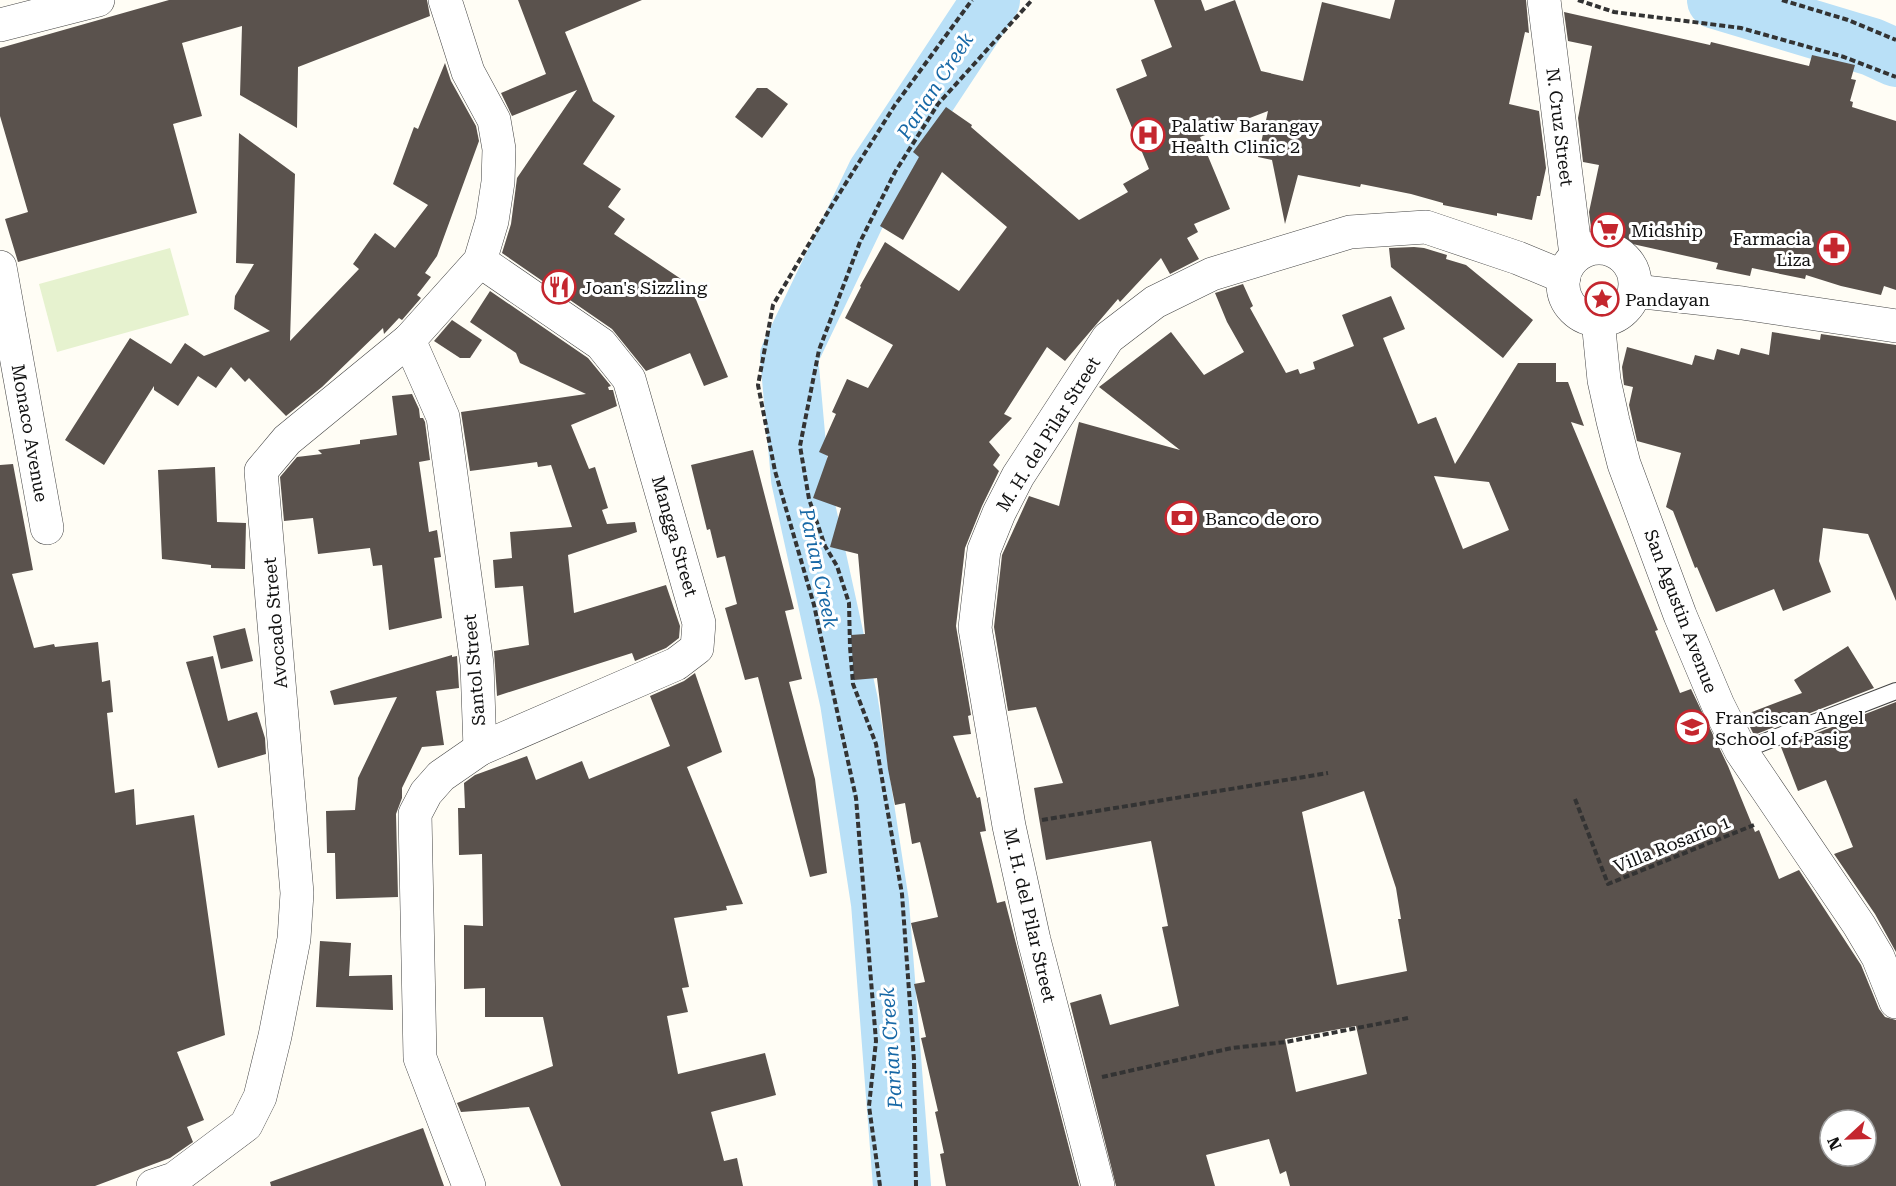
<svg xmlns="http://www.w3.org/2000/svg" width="1896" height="1186" viewBox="0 0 1896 1186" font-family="'Roboto Serif',serif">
	<rect width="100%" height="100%" fill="#fffdf5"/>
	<polygon fill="#e6f2cf" points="170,248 189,315 57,352 39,284"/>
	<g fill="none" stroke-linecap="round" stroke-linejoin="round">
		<g stroke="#b9e0f7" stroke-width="58">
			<polyline points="1716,0 1872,47 1896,58"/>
			<polyline points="902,1186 880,903 849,702 800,479 789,356 876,174 991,0"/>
		</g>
	</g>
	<g fill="#5a524d" fill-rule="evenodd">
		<polygon points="169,0 427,0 430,16 298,67 297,128 240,95 242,26 182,43 202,116 173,124 197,213 18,262 5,219 28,212 0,116 0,48"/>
		<polygon points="518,0 642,0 565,32 593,101 615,116 583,164 621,189 608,207 625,219 614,234 690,285 728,377 704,386 690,353 646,371 612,329 502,253 511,224 517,178 577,90 512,116 501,93 546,74"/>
		<polygon points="1154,0 1201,0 1205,11 1235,0 1261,71 1303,81 1322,2 1390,19 1395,0 1526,0 1529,33 1525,32 1509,104 1539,111 1546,168 1540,196 1537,196 1532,220 1497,213 1497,216 1443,205 1443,203 1411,194 1361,184 1360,187 1298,175 1285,224 1272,160 1258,157 1268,111 1200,137 1230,209 1194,224 1198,232 1187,238 1199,259 1170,274 1161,258 1120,302 1118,299 1065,361 1047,347 1004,414 1012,418 989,442 1000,455 993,465 999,471 982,506 965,548 956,626 971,715 968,716 971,734 953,736 977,798 980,797 986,831 980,832 997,903 1005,901 1079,1186 946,1186 940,1154 944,1153 935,1112 938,1111 921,1038 926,1037 914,984 925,982 911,923 938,917 920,842 912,844 905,803 895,805 888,769 877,678 854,680 851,635 865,634 858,554 830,547 841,508 813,498 828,456 819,452 836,414 832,412 847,379 868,388 893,345 845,318 861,287 860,286 885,242 959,291 1007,227 942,172 903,240 880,226 919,157 913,152 946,107 972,125 971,127 1079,220 1128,192 1123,184 1149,169 1116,89 1147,76 1141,60 1172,47"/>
		<polygon points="1564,12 1710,45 1711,42 1809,66 1812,55 1855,65 1851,79 1856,80 1850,101 1853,102 1852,107 1896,121 1896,290 1884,286 1881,295 1841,286 1806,275 1805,279 1752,268 1750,276 1716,269 1718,263 1592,235 1589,212 1599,165 1583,162 1578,118 1592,46 1568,41"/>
		<polygon points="445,63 451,81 476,126 479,141 437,256 425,273 431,277 417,295 421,298 402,320 399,318 384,334 383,328 322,387 286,416 249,378 245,382 231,367 216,388 198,376 178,406 154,390 154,386 104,465 65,440 130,338 171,364 185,343 204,356 270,331 234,309 235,296 254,264 236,263 239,133 295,174 290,341 359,269 353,264 375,233 395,248 428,205 393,184 414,127 418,129"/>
		<polygon points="757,88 767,88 788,104 762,138 735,117"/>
		<polygon points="1414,247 1424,248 1447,255 1446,259 1466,265 1533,320 1503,358 1391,267 1389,248"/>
		<path d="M1243,284L1253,306L1250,308L1286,373L1298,369L1300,374L1315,369L1313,362L1354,346L1342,315L1391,296L1405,329L1383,338L1418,424L1436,417L1455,464L1518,363H1556V382H1568L1584,426L1571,422L1658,630L1655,631L1680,693L1691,689L1728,766L1755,832L1759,830L1779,879L1799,870L1861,965L1879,1009L1885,1017L1896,1020V1186H1290L1286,1171L1280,1174L1269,1139L1206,1155L1215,1186H1116L1070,1003L1101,994L1110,1025L1179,1006L1162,927L1168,926L1151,841L1046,860L1034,788L1063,783L1036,707L1008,711L994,627L1002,555L1029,496L1059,506L1079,422L1180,450L1099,387L1171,332L1204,375L1244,352L1227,322L1215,293ZM1434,476L1489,482L1509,530L1463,549ZM1364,791L1396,888L1401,919H1398L1407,971L1337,985L1302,812ZM1356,1026L1367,1074L1296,1092L1285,1039ZM1830,1120H1866V1156H1830Z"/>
		<polygon points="490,291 588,358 611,386 608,387 609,390 613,390 617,406 571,425 589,469 595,467 608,508 602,510 607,524 635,522 637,532 568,555 574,613 666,585 680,626 679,638 666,648 635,661 632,653 497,696 494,651 529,645 523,586 495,588 493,560 512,558 510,532 572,527 551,465 538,467 537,462 470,471 461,412 586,394 520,363 516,353 470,322"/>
		<polygon points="452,320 482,340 470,358 460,358 434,341"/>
		<polygon points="1772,332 1820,340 1821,334 1896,345 1896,601 1868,534 1823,528 1819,561 1831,592 1783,611 1774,589 1716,612 1697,567 1695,568 1673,511 1666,507 1681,453 1637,441 1629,405 1633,387 1624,385 1623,377 1622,367 1627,347 1692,365 1695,355 1714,360 1717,349 1739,355 1741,348 1769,355"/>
		<polygon points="412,394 419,409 420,418 423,418 425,422 430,460 419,462 429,532 437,530 441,557 434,558 442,618 389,630 382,565 373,566 370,548 318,554 313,518 284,521 280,477 297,457 322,454 318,450 360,444 360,440 397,435 392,396"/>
		<polygon points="753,450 794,609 785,611 802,679 789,682 815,779 827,873 810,877 758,677 745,680 725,608 737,604 725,556 717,558 710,529 707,530 691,465"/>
		<polygon points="13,464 33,570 12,574 34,648 54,644 55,647 98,642 102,682 110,680 113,712 107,713 115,793 134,789 136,825 194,815 225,1035 177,1052 204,1120 187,1127 193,1142 170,1158 95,1186 0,1186 0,465"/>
		<polygon points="215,467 217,522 246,523 245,569 211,568 211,565 162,559 158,470"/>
		<polygon points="245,628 253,661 221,669 213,636"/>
		<polygon points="1848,646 1874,688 1754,735 1744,715 1802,693 1794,680"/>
		<polygon points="452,655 452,657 457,656 459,688 436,691 444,745 422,747 402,788 402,798 396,814 398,897 336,899 335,853 327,853 326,811 355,810 358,778 397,697 334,705 330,691"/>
		<polygon points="213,656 228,721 257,712 265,738 266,754 218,768 186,662"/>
		<polygon points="695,673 722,752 687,767 743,904 726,906 727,910 674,918 689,987 682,988 688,1012 667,1016 678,1074 765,1053 776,1095 711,1112 724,1161 737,1158 743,1186 561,1186 529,1107 461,1112 457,1103 553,1066 543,1017 485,1017 485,988 464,989 464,925 483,926 482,854 459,855 458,808 465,808 464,783 475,775 527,756 536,780 582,761 589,779 670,746 650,696 684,681"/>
		<polygon points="1896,702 1896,952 1875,914 1834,854 1853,847 1826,780 1798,791 1781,747"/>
		<polygon points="320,941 351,943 349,976 392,975 393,1010 316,1007"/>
		<polygon points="423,1128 444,1186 271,1186 270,1182"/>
	</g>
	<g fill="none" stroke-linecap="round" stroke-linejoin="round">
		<g stroke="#444" stroke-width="18">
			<polyline id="service" points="1741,751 1896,691"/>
		</g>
		<g stroke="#444" stroke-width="34">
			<g id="minor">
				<polyline points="0,25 98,0"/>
				<polyline points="0,267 47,528"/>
				<polyline points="409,340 443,417 477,664 480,749"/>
				<polyline points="153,1186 174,1179 246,1125 260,1097 275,1036 294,939 297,893 261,471 287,440 409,340 480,261 492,221 498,182 499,149 494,120 468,72 445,0"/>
				<polyline points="469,1186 420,1058 415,814 426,793 441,776 480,749 676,664 697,648 699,623 629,379 601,344 480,261"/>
			</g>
		</g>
		<g stroke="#444" stroke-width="34">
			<g id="tertiary">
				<polyline points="1544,0 1576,255"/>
				<circle cx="1599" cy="284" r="36"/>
				<polyline points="1635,291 1742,303 1896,326"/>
				<polyline points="1598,320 1604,380 1613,421 1624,464 1680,615 1718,705 1741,751 1859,925 1878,957 1896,1002"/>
				<polyline points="1098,1186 1034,940 1009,826 975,628 984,550 999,513 1018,476 1108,338 1155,302 1212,274 1350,232 1426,227 1518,258 1564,277"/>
			</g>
		</g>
		<g stroke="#333" stroke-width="4" stroke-dasharray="6 3" stroke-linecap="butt">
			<polyline points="1578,0 1614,12 1741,28 1844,57 1896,77"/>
			<polyline points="1782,0 1848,20 1896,40"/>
			<polyline points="1575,799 1608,884 1754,825"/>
			<polyline points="1042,820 1328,773"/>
			<polyline points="1102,1077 1232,1048 1286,1042 1408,1018"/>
			<polyline points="880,1186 869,1106 876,1041 856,798 814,605 775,471 758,385 773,305 829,210 895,105 972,0"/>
			<polyline points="916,1186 914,1060 902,894 876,744 853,684 850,647 849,603 837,566 825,546 809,499 800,446 819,350 860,242 895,172 938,104 1032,0"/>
		</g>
		<use href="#service" stroke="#fff" stroke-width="16"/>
		<use href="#minor" stroke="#fff" stroke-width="33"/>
		<use href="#tertiary" stroke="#fff" stroke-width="33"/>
	</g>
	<defs>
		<g id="hospital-ring" transform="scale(1.725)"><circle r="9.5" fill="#fff" stroke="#c4262e" stroke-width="1.5"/><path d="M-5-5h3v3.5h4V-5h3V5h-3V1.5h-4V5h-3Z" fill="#c4262e"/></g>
		<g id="supermarket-ring" transform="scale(1.725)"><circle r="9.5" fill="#fff" stroke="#c4262e" stroke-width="1.5"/><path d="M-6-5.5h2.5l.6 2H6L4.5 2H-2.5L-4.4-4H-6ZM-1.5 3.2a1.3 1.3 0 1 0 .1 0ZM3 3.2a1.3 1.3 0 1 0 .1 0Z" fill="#c4262e"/></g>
		<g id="pharmacy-ring" transform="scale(1.725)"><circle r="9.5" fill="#fff" stroke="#c4262e" stroke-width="1.5"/><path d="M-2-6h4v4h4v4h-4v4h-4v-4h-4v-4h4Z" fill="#c4262e"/></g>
		<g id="restaurant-ring" transform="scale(1.725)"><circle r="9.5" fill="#fff" stroke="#c4262e" stroke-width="1.5"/><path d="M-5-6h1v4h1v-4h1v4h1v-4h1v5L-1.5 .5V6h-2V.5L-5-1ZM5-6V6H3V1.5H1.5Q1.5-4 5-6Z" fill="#c4262e"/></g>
		<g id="sight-ring" transform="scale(1.725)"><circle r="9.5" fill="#fff" stroke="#c4262e" stroke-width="1.5"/><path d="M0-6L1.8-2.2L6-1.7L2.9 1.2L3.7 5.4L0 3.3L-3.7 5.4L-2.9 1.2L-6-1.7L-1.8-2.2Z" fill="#c4262e"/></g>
		<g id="bank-ring" transform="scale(1.725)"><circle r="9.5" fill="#fff" stroke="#c4262e" stroke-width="1.5"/><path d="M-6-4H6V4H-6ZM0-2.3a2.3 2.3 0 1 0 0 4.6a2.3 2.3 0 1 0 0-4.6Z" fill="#c4262e"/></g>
		<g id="school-ring" transform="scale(1.725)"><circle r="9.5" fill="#fff" stroke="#c4262e" stroke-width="1.5"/><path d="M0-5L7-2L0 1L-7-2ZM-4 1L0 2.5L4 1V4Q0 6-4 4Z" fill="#c4262e"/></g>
	</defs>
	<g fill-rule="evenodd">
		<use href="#hospital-ring" x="1148" y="135"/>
		<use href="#supermarket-ring" x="1608" y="230"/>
		<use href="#pharmacy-ring" x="1834" y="248"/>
		<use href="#restaurant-ring" x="559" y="287"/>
		<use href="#sight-ring" x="1602" y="299"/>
		<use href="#bank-ring" x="1182" y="518"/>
		<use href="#school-ring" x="1692" y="727"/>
	</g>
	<g text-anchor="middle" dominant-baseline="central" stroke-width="6" stroke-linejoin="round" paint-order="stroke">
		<g font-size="18" fill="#111" stroke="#fff" text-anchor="start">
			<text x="1171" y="125">Palatiw Barangay<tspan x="1171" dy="21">Health Clinic 2</tspan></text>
			<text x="1631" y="230">Midship</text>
			<text x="1811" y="238" text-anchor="end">Farmacia<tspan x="1811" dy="21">Liza</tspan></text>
			<text x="582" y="287">Joan's Sizzling</text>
			<text x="1625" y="299">Pandayan</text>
			<text x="1205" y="518">Banco de oro</text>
			<text x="1715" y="717">Franciscan Angel<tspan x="1715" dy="21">School of Pasig</tspan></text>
		</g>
		<g font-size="18" fill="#111" stroke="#fff">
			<text transform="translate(1560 127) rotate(83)">N. Cruz Street</text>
			<text transform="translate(30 433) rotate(80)">Monaco Avenue</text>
			<text transform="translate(1048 434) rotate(-58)">M. H. del Pilar Street</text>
			<text transform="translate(675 536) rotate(74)">Mangga Street</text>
			<text transform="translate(1681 611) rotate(69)">San Agustin Avenue</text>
			<text transform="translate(275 623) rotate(-95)">Avocado Street</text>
			<text transform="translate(474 670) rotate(-95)">Santol Street</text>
			<text transform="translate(1672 844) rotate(-22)">Villa Rosario 1</text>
			<text transform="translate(1030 915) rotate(77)">M. H. del Pilar Street</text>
		</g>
		<g font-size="20" font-style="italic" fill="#1768a6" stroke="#fff">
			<text transform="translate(935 86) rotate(-57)">Parian Creek</text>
			<text transform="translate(819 568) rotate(78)">Parian Creek</text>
			<text transform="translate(891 1048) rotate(-94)">Parian Creek</text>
		</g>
	</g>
	<g transform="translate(1848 1138) rotate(248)"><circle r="28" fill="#ffffff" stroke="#a0a0a0" stroke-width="1.5"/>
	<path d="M0-4.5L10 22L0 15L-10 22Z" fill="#c4262e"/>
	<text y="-9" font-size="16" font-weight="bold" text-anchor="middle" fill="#111111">N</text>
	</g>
</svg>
